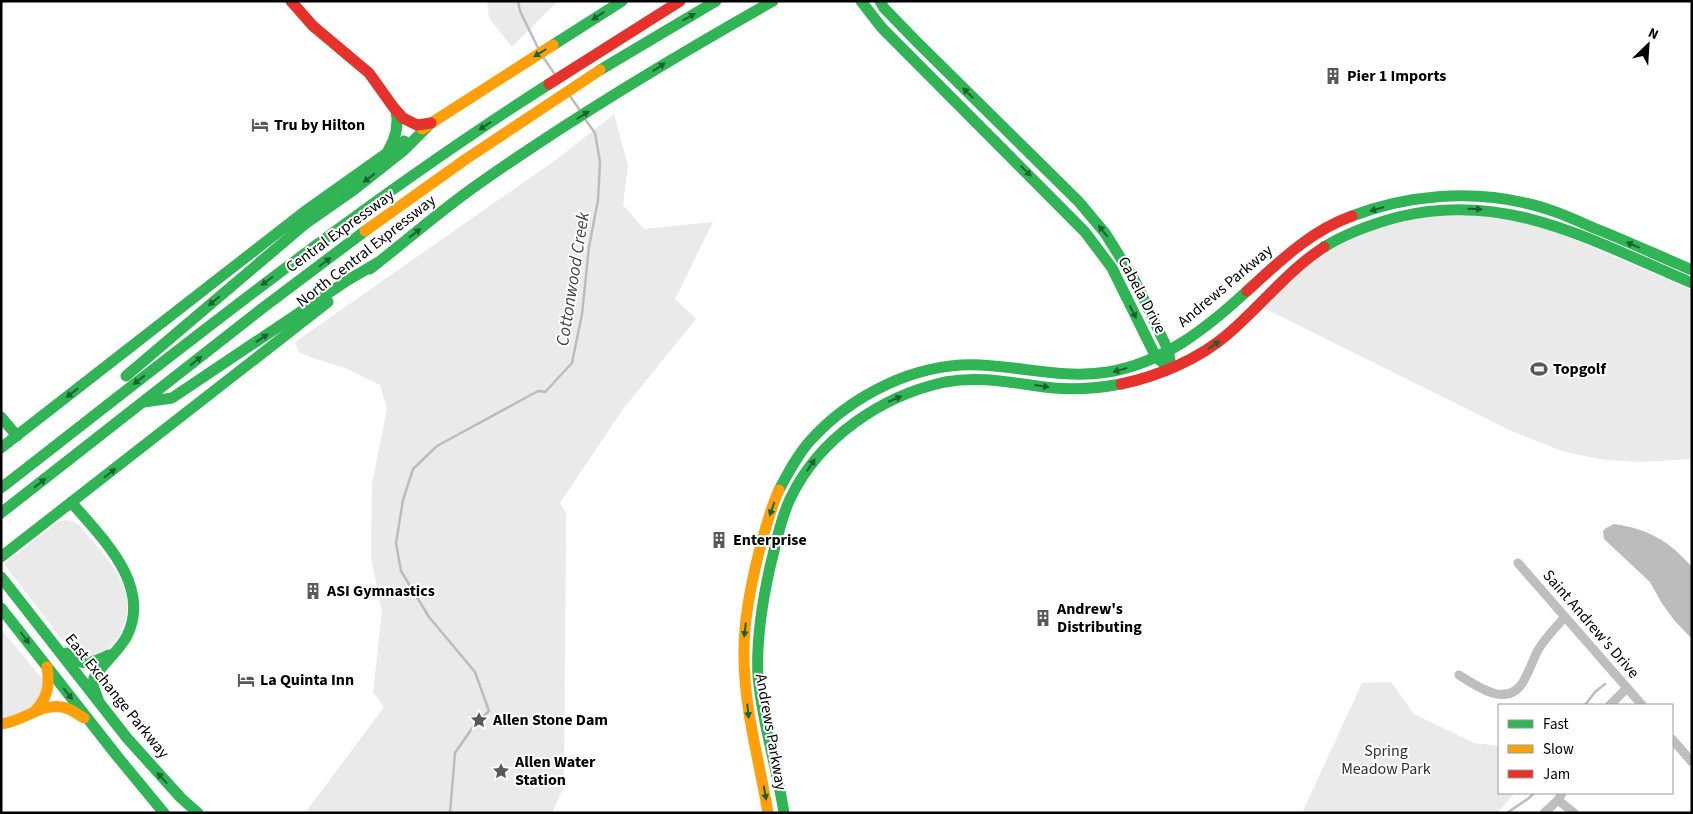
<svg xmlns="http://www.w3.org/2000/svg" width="1693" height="814" viewBox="0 0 1693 814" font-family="'Source Sans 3',sans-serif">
	<rect width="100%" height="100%" fill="#fff"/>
	<g fill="#eaeaea">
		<polygon points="487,1 558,1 512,47 489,18"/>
		<polygon points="614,114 628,166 623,205 644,229 713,222 675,299 696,319 623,409 560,503 566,513 566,538 564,786 552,813 305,813 384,707 373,692 382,612 371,558 372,484 387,409 380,385 345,368 310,357 299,352 295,342 557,159"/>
		<polygon points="1468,215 1510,219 1556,232 1692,290 1692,459 1642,462 1605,460 1565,452 1509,430 1262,307 1279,289 1322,254 1374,229 1426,217"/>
		<path d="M65,520L73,521L79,525C103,555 143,589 121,631C113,648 105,654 87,660L66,645L4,564L58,522Z"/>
		<polygon points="1,629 44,681 45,693 26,712 1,719"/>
		<polygon points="1391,682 1414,714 1474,743 1499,746 1499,793 1515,793 1497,813 1302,813 1362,683"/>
	</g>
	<path fill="#bcbcbc" d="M1614,524C1649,529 1669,541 1692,567V639L1674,620L1661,602L1650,582L1604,539L1603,531L1606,528Z"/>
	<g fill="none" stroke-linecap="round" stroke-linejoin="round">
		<g stroke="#bcbcbc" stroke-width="2.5">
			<polyline points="518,1 520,11 539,50"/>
			<polyline points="543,57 554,73"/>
			<polyline points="570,96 581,112"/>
			<polyline points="1585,705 1595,692 1605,684"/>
			<polyline points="450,813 455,753 475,724 489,711 475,672 429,617 401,571 396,543 403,500 413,469 437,446 538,391 545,392 572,363 582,314 589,247 598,200 600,162 595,133 585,119"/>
			<polyline points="1507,813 1529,798 1534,793"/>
		</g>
		<g stroke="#bebebe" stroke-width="9">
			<polyline points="1518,563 1642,705"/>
			<path d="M1459,675C1478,687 1507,708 1523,682C1529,672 1533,660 1538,650C1545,638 1556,627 1565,617"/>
			<polyline points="1610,705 1627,688"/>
			<polyline points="1672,739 1692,762"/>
			<polyline points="1558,800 1574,813"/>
			<polyline points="1544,813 1558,800 1562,793"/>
		</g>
		<g stroke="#30b455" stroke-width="11">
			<polyline points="861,1 882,28 1085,232 1112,268 1156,357 1162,362"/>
			<polyline points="880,1 884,8 916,41 1079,202 1105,233 1135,281 1168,350 1170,360"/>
			<polyline points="553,45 622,1"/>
			<polyline points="600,70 716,1"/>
			<path d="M388,151C396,138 399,125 396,110"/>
			<path d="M1352,216C1407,195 1469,190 1525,203C1549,208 1571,218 1594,228C1627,241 1659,256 1692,270"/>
			<path d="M1324,247C1347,233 1372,224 1398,217C1508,190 1594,242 1692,283"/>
			<path d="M370,269C406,241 440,211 477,185C572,118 672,58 773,1"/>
			<polyline points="126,376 305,224 355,189 403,151 431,123"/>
			<polyline points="144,402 172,398 348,280 377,263"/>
			<polyline points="1,417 17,436"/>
			<polyline points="1,448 304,212 404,141"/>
			<path d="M1,488C180,349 357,206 549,84"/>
			<path d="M779,490C788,473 797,456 809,442C851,395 916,362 980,365C1024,367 1063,379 1108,372C1163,363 1207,328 1247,291"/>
			<path d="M72,503C102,538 152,585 127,636C119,651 103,663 94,678L93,686L98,699"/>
			<polyline points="1,513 264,307 365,231"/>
			<polyline points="1,557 328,302"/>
			<polyline points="1,577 127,738 181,798 198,813"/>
			<polyline points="1,608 117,756 164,813"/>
			<path d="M66,653C82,667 91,664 109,655"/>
			<path d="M784,813C777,767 762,723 758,676C756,639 762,603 770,567C776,544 780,520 790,499C819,438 881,396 945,382C982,375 1017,384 1054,388C1077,390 1099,388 1121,384"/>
		</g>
		<g stroke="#ff9f0a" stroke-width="11">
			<polyline points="422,129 553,45"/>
			<polyline points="365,231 466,159 600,70"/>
			<path d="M35,711C48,697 50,685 47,667"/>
			<path d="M1,724C22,722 41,703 62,707C70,708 77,714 84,718"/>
			<path d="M768,813C759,759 743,705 744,650C744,617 751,584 759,552C765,531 770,509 779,490"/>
		</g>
		<g stroke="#e5322d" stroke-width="11">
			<polyline points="291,1 313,26 369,73 394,108 403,118 417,125 431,123"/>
			<polyline points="549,84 680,1"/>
			<path d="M1247,291C1279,262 1310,231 1352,216"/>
			<path d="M1121,384C1159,376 1199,359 1228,334C1261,306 1287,271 1324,247"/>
		</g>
	</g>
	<defs><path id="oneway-solid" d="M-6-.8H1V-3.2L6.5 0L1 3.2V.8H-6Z" transform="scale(1.25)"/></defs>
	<g fill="#1a632f">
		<use href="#oneway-solid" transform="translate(598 16) rotate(147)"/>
		<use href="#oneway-solid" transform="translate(689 17) rotate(-30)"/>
		<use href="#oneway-solid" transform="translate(540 53) rotate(148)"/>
		<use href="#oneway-solid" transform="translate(659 67) rotate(-33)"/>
		<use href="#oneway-solid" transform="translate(968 93) rotate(-135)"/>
		<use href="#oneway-solid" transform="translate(583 115) rotate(-32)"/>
		<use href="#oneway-solid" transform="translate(485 126) rotate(146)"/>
		<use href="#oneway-solid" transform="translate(1026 171) rotate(45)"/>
		<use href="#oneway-solid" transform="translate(369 178) rotate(142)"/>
		<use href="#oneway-solid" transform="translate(1377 209) rotate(164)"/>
		<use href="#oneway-solid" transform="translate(1475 209) rotate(1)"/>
		<use href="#oneway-solid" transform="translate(1103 231) rotate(-128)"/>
		<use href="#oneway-solid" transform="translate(415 233) rotate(-38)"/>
		<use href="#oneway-solid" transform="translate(1633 245) rotate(-157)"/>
		<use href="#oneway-solid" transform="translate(325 262) rotate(-37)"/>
		<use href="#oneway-solid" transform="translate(267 281) rotate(143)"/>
		<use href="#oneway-solid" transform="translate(214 301) rotate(140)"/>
		<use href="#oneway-solid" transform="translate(1133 312) rotate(63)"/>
		<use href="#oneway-solid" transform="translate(262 338) rotate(-34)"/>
		<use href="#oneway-solid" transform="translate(1214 345) rotate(-36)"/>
		<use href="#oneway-solid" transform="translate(196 361) rotate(-38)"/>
		<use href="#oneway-solid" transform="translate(1120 370) rotate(164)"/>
		<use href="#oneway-solid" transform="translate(139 380) rotate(142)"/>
		<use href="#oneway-solid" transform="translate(1042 386) rotate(8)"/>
		<use href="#oneway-solid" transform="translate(72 393) rotate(142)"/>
		<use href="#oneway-solid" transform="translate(895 399) rotate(-23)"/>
		<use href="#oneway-solid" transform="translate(811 465) rotate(-57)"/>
		<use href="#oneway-solid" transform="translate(110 473) rotate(-38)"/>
		<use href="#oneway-solid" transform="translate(40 483) rotate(-38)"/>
		<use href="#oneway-solid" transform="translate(772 509) rotate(109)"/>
		<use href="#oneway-solid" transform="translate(745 630) rotate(97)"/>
		<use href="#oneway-solid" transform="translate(25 638) rotate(53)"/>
		<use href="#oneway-solid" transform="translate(68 694) rotate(51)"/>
		<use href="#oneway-solid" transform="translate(748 711) rotate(84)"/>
		<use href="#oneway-solid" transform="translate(162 778) rotate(-133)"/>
		<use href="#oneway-solid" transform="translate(765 793) rotate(80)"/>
	</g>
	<defs>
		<g id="building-bare" transform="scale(1.35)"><path d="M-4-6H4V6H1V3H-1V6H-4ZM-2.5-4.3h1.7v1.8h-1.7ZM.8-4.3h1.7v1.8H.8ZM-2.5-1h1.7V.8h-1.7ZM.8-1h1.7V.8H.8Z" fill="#595959" stroke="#fff" stroke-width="2.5" paint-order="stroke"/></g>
		<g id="hotel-bare" transform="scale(1.35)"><path d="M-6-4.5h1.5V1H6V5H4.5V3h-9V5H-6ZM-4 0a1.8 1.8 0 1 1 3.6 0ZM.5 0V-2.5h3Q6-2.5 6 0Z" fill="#595959" stroke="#fff" stroke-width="2.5" paint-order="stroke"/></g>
		<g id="stadium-bare" transform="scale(1.35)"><path d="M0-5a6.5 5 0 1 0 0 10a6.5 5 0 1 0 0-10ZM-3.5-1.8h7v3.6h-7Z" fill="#595959" stroke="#fff" stroke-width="2.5" paint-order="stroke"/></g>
		<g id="sight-bare" transform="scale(1.35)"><path d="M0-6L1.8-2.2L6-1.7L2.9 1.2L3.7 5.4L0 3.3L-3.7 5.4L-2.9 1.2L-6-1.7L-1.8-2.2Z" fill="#595959" stroke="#fff" stroke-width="2.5" paint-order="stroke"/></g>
	</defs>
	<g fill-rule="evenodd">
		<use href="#building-bare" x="1333" y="76"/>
		<use href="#hotel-bare" x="260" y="125"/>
		<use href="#stadium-bare" x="1539" y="369"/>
		<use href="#building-bare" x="719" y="540"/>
		<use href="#building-bare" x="313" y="591"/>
		<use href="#building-bare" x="1043" y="618"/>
		<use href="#hotel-bare" x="246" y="680"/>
		<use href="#sight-bare" x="479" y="720"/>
		<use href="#sight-bare" x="501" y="771"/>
	</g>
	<g text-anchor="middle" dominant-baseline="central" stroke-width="4" stroke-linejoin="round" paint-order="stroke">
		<g font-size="16" font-weight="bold" fill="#000" stroke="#fff" text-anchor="start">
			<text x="1347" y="76">Pier 1 Imports</text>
			<text x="274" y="125">Tru by Hilton</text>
			<text x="1553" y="369">Topgolf</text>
			<text x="733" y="540">Enterprise</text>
			<text x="327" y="591">ASI Gymnastics</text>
			<text x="1057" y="609">Andrew's<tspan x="1057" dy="18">Distributing</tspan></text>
			<text x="260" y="680">La Quinta Inn</text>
			<text x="493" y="720">Allen Stone Dam</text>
			<text x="515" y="762">Allen Water<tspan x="515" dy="18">Station</tspan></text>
		</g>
		<g font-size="16" fill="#000" stroke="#fff">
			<text transform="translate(340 231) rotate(-36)">Central Expressway</text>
			<text transform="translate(366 251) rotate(-38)">North Central Expressway</text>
			<text transform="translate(1225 286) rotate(-40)">Andrews Parkway</text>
			<text transform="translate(1142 295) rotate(62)">Cabela Drive</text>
			<text transform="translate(1591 624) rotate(49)">Saint Andrew's Drive</text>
			<text transform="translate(117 696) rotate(51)">East Exchange Parkway</text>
			<text transform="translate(771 732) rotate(80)">Andrews Parkway</text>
		</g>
		<g font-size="16" fill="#303030" stroke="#fff">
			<text x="1386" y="751">Spring<tspan x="1386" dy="18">Meadow Park</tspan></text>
		</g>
		<g font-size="18" font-style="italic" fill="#414141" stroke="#fff">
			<text transform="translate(573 279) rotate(-81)">Cottonwood Creek</text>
		</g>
	</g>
	<rect width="1693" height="814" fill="none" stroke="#000000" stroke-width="5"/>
	<rect x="1498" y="704" width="175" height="90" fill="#ffffff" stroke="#999999"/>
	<rect x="1508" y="720" width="25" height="8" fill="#30b455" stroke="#999999"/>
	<text x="1543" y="729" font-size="15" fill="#000000">Fast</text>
	<rect x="1508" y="745" width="25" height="8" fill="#ff9f0a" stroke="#999999"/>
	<text x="1543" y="754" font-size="15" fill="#000000">Slow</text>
	<rect x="1508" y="770" width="25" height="8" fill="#e5322d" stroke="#999999"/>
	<text x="1543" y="779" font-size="15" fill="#000000">Jam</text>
	<g transform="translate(1648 45) rotate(25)" stroke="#ffffff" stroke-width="4" paint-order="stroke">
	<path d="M0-4L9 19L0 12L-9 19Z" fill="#000000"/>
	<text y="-8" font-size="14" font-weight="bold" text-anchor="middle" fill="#000000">N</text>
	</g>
</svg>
